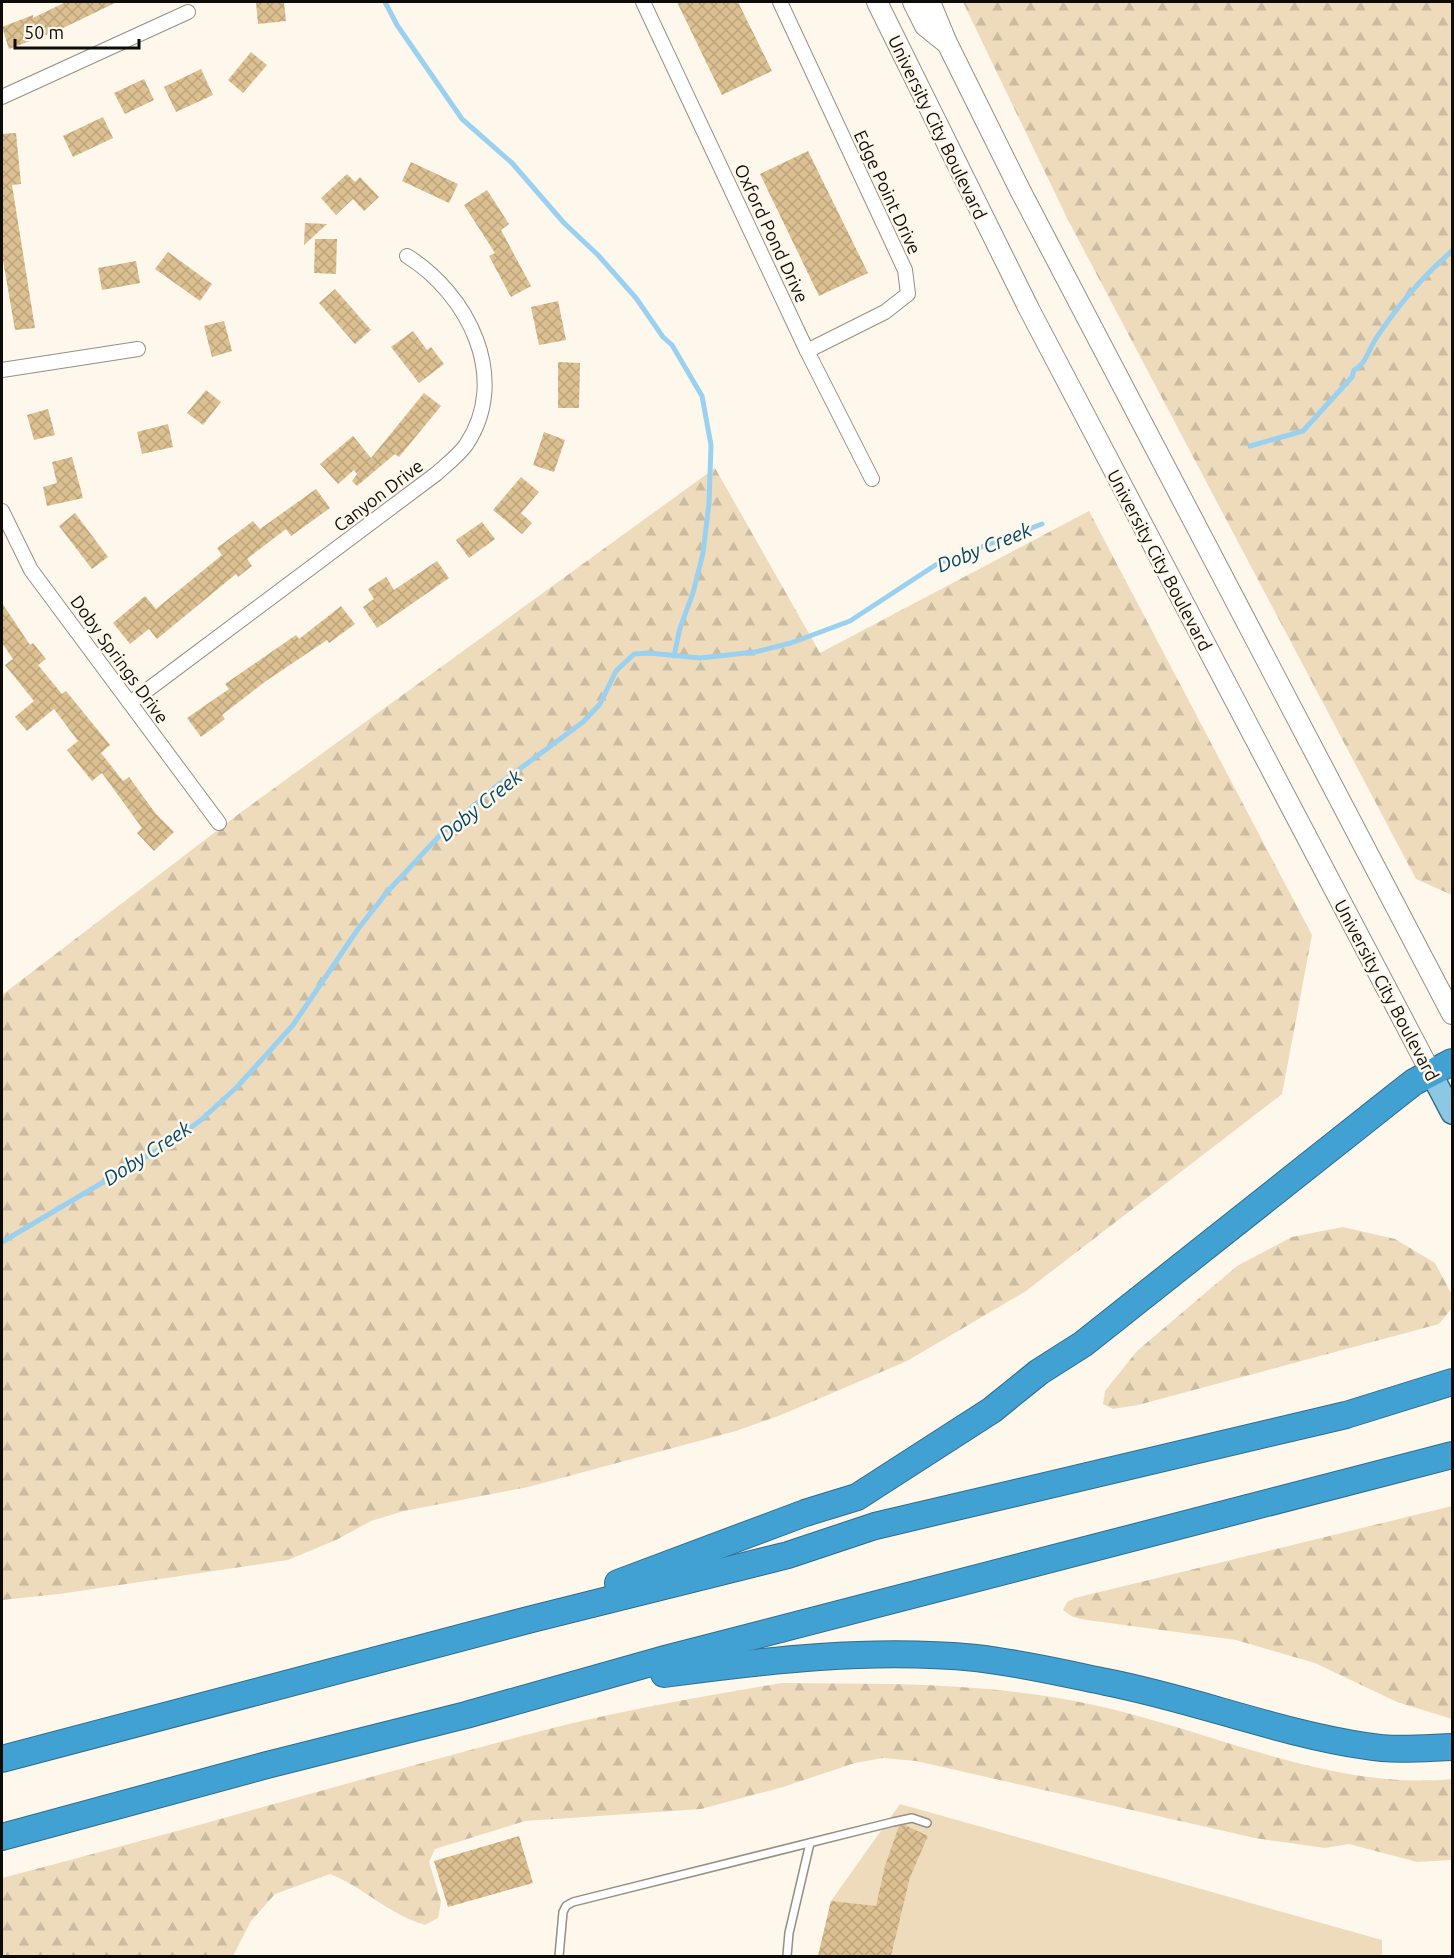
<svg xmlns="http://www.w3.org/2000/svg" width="1454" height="1958" viewBox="0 0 1454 1958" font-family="Ubuntu,sans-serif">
	<defs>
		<pattern id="forest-firs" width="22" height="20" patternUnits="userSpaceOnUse" patternTransform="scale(1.5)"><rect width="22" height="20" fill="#eedbbc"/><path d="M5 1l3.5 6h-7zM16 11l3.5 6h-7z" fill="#cbbba0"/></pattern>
		<pattern id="building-cross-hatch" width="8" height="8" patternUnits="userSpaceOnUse" patternTransform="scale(1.5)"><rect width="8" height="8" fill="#dcc091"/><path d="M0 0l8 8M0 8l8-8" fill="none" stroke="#bca47c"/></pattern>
	</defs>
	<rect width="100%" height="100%" fill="#fef7eb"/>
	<polygon fill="#eedbbc" points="900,1804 1382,1940 1382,1956 818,1956 831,1901"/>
	<g fill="url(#forest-firs)">
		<polygon points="963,2 1452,2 1452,895 1416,879 1068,220"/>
		<polygon points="715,468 820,653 1089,511 1312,935 1282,1094 1026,1291 907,1361 781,1415 736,1431 528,1487 404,1511 371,1521 336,1540 288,1560 59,1594 2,1600 2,995 240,813"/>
		<polygon points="1343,1227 1395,1239 1435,1263 1452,1295 1452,1308 1439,1324 1138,1405 1113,1409 1103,1404 1105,1391 1137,1351 1237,1266 1292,1237"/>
		<polygon points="1452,1506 1452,1719 1397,1702 1315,1663 1236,1640 1087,1620 1073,1617 1063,1610 1067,1602 1075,1598"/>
		<path d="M782,1683C887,1684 991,1682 1094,1705C1210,1730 1332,1791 1452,1779V1860L1417,1862L1349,1844L1325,1848L1255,1838L916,1761L883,1758L855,1763L783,1787L701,1809L525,1821L435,1849L429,1862L441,1902L438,1918L425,1925C388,1914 365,1888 330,1874L275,1894L251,1921L233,1956H2V1878C184,1831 364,1777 545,1730C623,1710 703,1696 782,1683Z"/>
	</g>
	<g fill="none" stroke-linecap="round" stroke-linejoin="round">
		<g stroke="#9bd1f0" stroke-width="5">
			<polyline points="385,2 397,25 462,119 512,163 564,223 598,255 636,298 663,337 672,345 702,396 711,445 709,503 703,553 693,593 680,628 674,656"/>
			<path d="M1250,446L1303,431L1352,377L1354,370C1365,365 1369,350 1375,340C1396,308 1423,276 1452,251"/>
			<polyline points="2,1242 171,1142 201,1120 237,1087 293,1025 358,929 388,891 442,833 498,785 583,722 600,704 616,671 634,654 649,653 700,658 755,652 791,643 850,621 937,564 1042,524"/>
		</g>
	</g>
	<g fill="url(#building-cross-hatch)">
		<polygon points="66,2 117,2 59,30 9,49 2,27 33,15 33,18"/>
		<polygon points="256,2 284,2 286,21 258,24"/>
		<polygon points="677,2 738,2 772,71 722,95"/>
		<polygon points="251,52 267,65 243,93 228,80"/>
		<polygon points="201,69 213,95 176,112 164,87"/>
		<polygon points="144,79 154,100 125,114 114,93"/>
		<polygon points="103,117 113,138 73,157 63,136"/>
		<polygon points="16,133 21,184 12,185 35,328 15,330 2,254 2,134"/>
		<polygon points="808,151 868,273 819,296 760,174"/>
		<polygon points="411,162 458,184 449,203 402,181"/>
		<polygon points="347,174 355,182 360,177 379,197 364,211 353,199 336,215 321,198"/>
		<polygon points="487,190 509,224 501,230 531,286 511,297 489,256 495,253 464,205"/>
		<polygon points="305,223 327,224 304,245"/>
		<polygon points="315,239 337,239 336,274 314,273"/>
		<polygon points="168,252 212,284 200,301 155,269"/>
		<polygon points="136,261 140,283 102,290 98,268"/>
		<polygon points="335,289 371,330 355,344 319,303"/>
		<polygon points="558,301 566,340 539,345 531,307"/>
		<polygon points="224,321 232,351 212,357 204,326"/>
		<polygon points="413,331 427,350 431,347 444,364 419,383 391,347"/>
		<polygon points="558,362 580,363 579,408 558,408"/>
		<polygon points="206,390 221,402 203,425 187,413"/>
		<polygon points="424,393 441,406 399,457 395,454 357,486 352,481 357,474 354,470 338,484 320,464 353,436 371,458"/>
		<polygon points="48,409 55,435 34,440 27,415"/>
		<polygon points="168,424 173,447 142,454 137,432"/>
		<polygon points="544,432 565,440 554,472 533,465"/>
		<polygon points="72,457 83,498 47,506 43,487 57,483 52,462"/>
		<polygon points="521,477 539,492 521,513 532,523 522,534 493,510"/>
		<polygon points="316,489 330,508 291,536 286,529 247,559 252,566 238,577 236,574 157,639 149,629 130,644 113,623 145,596 156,609 222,555 217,548 253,521 260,529"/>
		<polygon points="75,513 108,557 92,569 59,526"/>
		<polygon points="482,522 495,539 469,558 456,540"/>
		<polygon points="437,561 449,578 377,628 363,607 374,599 368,589 386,577 394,590"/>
		<polygon points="2,603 30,645 33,643 46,659 38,665 62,694 66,691 110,745 101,753 123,781 129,777 156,814 174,832 154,851 137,833 142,828 102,773 92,781 67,750 78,741 54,709 27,731 15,717 34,701 5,665 13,659 2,643"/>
		<polygon points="341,606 355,624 329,643 327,640 266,681 222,715 225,719 201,737 187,718 229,689 225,684 296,635 299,639"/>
		<polygon points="905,1825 928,1836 910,1877 891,1956 818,1956 831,1901 876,1906 885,1866 899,1826"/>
		<polygon points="519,1836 533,1883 448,1907 434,1861"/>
	</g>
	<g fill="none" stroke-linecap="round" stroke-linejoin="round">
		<g stroke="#968f85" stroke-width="10">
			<g id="service">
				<polyline points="559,1956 563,1912 566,1906 573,1902 893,1822 912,1818 927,1823"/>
				<polyline points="787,1956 789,1933 810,1843"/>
			</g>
		</g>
		<g stroke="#968f85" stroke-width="16">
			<g id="minor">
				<polyline points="643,2 807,351 872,479"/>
				<polyline points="780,2 905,270 908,294 885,312 807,351"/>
				<polyline points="2,97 188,12"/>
				<polyline points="2,370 138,349"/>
				<polyline points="2,511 31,570 219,823"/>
				<path d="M130,703L436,474C446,465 458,456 466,445C511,378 468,294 407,256"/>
			</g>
		</g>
		<g stroke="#968f85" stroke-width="22">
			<g id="secondary">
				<polyline points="877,2 1029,309 1431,1073"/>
				<polyline points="913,2 925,26 945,42"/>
				<polyline points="930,2 947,43 1020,190 1452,1014"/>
			</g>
		</g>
		<g stroke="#2e6d8c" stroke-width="24">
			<polyline id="primary" points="1431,1073 1452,1113"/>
		</g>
		<g stroke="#2e6d8c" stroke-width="28">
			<g id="motorway">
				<polyline points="618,1583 805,1513 857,1497 992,1410 1039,1372 1083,1344 1391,1100 1414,1082 1452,1062"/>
				<path d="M664,1674C768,1660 871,1648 976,1658C1020,1663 1063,1673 1106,1682C1194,1699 1278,1733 1366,1746C1395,1751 1424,1748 1452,1747"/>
				<polyline points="2,1759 532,1619 788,1555 875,1526 1346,1415 1452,1382"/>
				<polyline points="2,1837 267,1765 466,1715 665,1659 1452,1455"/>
			</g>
		</g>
		<use href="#service" stroke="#fff" stroke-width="7"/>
		<use href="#minor" stroke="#fff" stroke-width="14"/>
		<use href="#secondary" stroke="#fff" stroke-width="20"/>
		<use href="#primary" stroke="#8cc7e4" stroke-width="21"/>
		<use href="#motorway" stroke="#40a1d2" stroke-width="26"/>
	</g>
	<g text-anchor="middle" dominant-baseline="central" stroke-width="5" stroke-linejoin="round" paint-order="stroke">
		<g font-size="18" fill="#0e0c09" stroke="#fef7eb">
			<text transform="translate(938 127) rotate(64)">University City Boulevard</text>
			<text transform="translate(888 192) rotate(65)">Edge Point Drive</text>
			<text transform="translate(772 233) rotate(65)">Oxford Pond Drive</text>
			<text transform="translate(378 495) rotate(-37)">Canyon Drive</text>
			<text transform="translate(1160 560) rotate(62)">University City Boulevard</text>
			<text transform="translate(120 659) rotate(54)">Doby Springs Drive</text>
			<text transform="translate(1387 990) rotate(62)">University City Boulevard</text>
		</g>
		<g font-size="20" font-style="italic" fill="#004866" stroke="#fef7eb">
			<text transform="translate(984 547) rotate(-22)">Doby Creek</text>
			<text transform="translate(480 805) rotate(-39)">Doby Creek</text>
			<text transform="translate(147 1153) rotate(-33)">Doby Creek</text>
		</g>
	</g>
	<rect width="1454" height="1958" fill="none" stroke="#0e0c09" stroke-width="6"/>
	<path d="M15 39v9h124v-9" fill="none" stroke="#0e0c09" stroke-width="3"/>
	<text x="24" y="39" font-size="18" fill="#0e0c09" stroke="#fef7eb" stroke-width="4.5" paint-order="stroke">50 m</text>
</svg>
